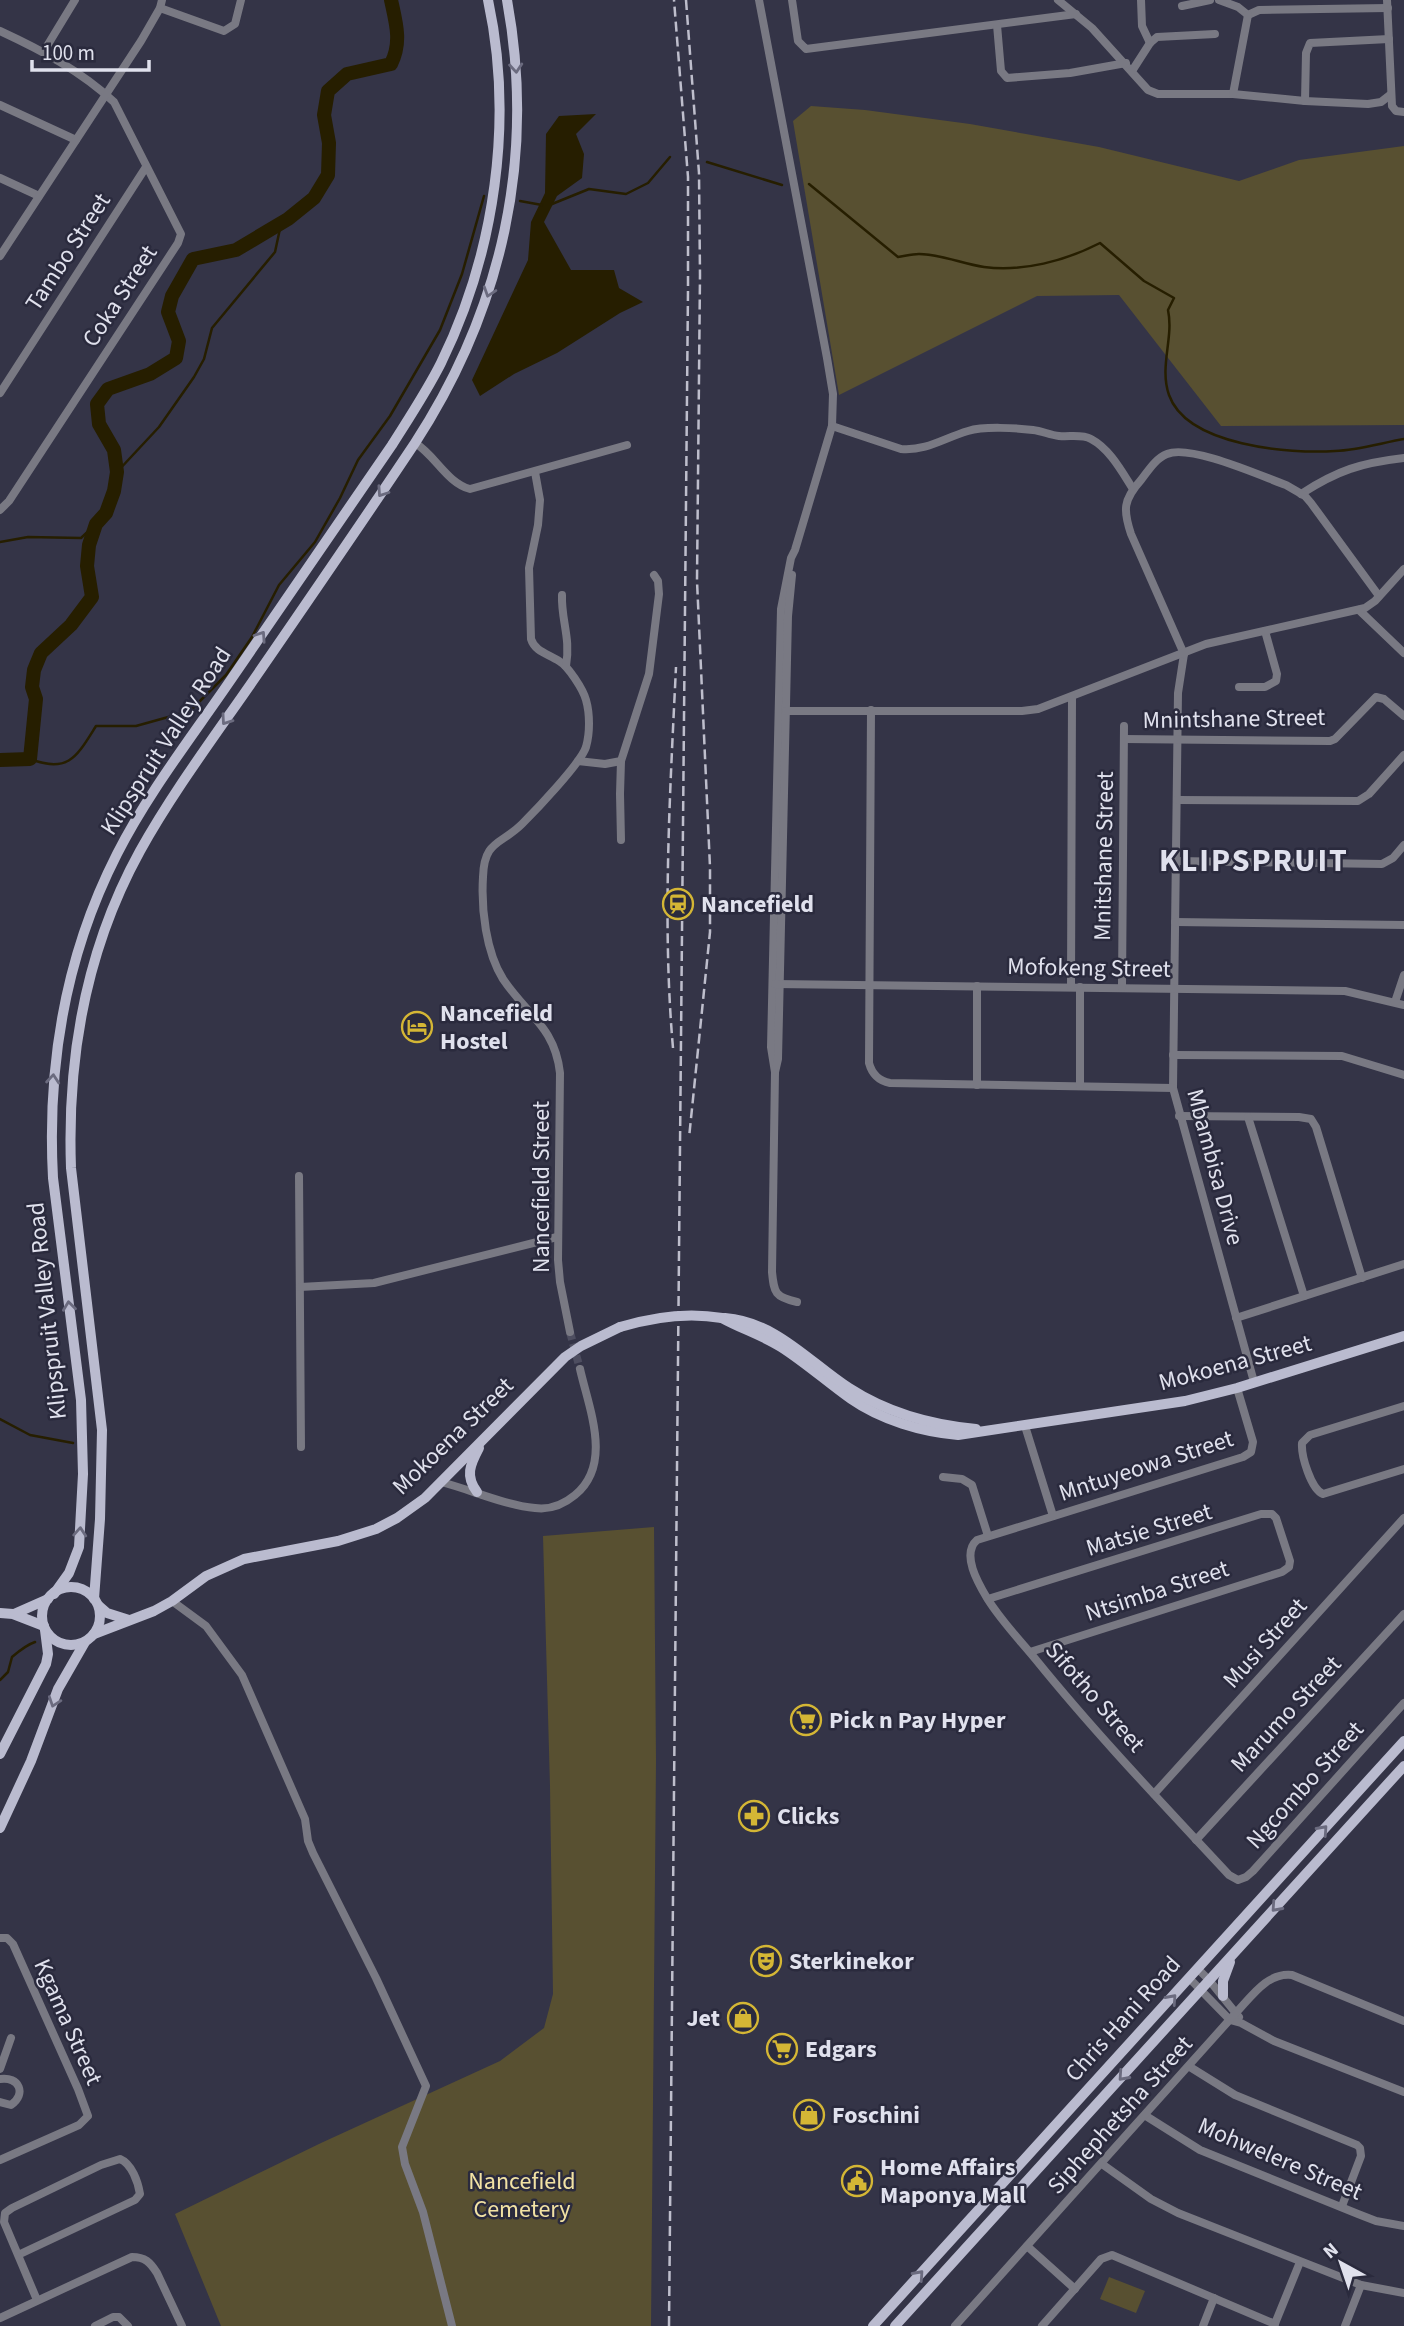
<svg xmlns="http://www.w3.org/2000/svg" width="1404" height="2326" viewBox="0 0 1404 2326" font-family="'Source Sans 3',sans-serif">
	<rect width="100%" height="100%" fill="#343447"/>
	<g fill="#585031">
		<polygon points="811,106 865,110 970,124 1099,147 1239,181 1299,160 1404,146 1404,425 1221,426 1119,295 1037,296 839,395 793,121"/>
		<polygon points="654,1527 656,1761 651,2326 221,2326 175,2214 321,2143 500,2061 544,2028 553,1994 550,1786 543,1536"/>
		<polygon points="1109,2277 1145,2291 1136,2313 1100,2299"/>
	</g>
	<polygon fill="#261e00" points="596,114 576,134 584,154 582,178 557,196 544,222 571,270 614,270 619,288 643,302 620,313 557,353 514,374 480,396 472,380 528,260 531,222 545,193 546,134 559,116"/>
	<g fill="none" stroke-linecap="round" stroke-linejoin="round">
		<g stroke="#261e00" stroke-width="2.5">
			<polyline points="707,162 782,185"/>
			<path d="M809,184L898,257C905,256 912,254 919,254C940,254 963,264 984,267C1023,272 1065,261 1100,243L1144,281L1174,298L1168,310C1174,338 1159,366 1169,395C1187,446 1290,454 1335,451C1358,450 1381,443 1404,439"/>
			<polyline points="520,201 542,205"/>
			<polyline points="552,204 589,189 626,194 648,183 670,157"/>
			<polyline points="117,472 159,427 194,377 204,359 212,328 275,252 281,224"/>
			<polyline points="0,542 28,537 81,538 96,524"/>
			<path d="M30,759C69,774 77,756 96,726H136L190,711L226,675L252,637L279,585L315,542L340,498L358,460L390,416L440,330L462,274L484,196"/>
			<polyline points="0,1419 30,1435 73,1443"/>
			<path d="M0,1680L8,1672L12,1657C19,1651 26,1645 35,1642"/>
		</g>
		<path stroke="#261e00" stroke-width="14" d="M0,760L30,759L36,699L32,687L34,670L41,653L71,625L92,597L87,566L89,545L96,524L106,513L114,491L117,472L114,450L99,424L97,404L108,389L150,374L176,358L179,341L168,312L172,296L193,259L236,250L288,219L314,198L328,175L329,143L324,115L328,91L347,74L391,64C402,42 396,23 391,0"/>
		<polyline stroke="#4e4e60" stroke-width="8" stroke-dasharray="8 4" stroke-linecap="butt" points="570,1332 580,1369"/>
		<g stroke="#797983" stroke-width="8">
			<polyline points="759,0 827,358 833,394 832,426 795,550 791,558 781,609 771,1047 775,1072"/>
			<polyline points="792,0 798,41 806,49 1076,14"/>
			<polyline points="1058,0 1092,28 1148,90 1158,94 1233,94 1305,101 1368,104 1381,102 1390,95"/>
			<polyline points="1141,0 1142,26 1150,43"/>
			<polyline points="1219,0 1238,7 1248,15 1259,10 1388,8"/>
			<polyline points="1387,0 1392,106 1396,111 1404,112"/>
			<polyline points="1182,6 1210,0"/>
			<polyline points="160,8 224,31 235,24 241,0"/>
			<polyline points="997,25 1001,71 1007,78 1070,73 1126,63"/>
			<path d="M0,31C41,50 81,71 114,102L181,234L178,243L9,501L0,510"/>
			<polyline points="44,51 75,0"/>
			<polyline points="1132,71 1150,43 1157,37 1215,34"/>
			<polyline points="1233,94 1248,15"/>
			<polyline points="1305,101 1306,53 1310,43 1389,39"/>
			<polyline points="0,105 76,140"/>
			<polyline points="0,178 39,196"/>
			<polyline points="0,256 141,41 160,8 162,0"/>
			<polyline points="0,393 146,167"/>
			<path d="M832,426L901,449C927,451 944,438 968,431C984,426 1016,428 1033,430C1042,431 1050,435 1059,436C1070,437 1082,434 1091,439C1110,449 1122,472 1133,489"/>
			<path d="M415,443C435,455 447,483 470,489L627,445"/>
			<path d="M535,472L540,500L538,525L529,568L531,639C535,652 549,654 559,661C568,666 583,689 586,700C590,714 590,733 586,747C581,763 535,811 522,824C501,845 484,840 483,877C481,909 486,952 503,979C527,1015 555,1027 560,1073L558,1260L560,1282L570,1332"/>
			<path d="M1301,494C1338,470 1361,463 1404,458"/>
			<path d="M792,575L788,616L778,1059L775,1072L772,1272C774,1293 775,1297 797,1302"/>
			<path d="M562,595C561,620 571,638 566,666"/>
			<polyline points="1359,610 1404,653"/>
			<polyline points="1184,654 1178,693 1173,1088 1254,1382"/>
			<path d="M1184,654L1131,534C1123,510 1123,500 1141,480C1148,471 1156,458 1167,454C1190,444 1261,476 1286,485L1305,496L1311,503L1379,596"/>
			<polyline points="1239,687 1265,687 1276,681 1277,674 1265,631"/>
			<path d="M871,710L869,1063C872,1074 879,1081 890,1083L1173,1088"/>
			<polyline points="786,711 1022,711 1038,709 1206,644 1365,608 1375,601 1404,569"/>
			<polyline points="1124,739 1330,741 1335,739 1376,697 1384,699 1404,716"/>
			<polyline points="578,761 605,764 621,761 649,674 659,594 658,581 654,575"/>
			<polyline points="621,761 620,794 621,840"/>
			<polyline points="1177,800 1358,801 1369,794 1404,755"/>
			<polyline points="1176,861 1382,864 1393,858 1404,845"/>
			<polyline points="1175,922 1404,925"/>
			<polyline points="775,984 1345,991 1404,1005"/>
			<polyline points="1071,987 1072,697"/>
			<polyline points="1080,987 1080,1086"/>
			<polyline points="1122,987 1124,726"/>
			<polyline points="1395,1002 1404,975"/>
			<polyline points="1173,1055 1342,1056 1404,1075"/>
			<polyline points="977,1085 977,986"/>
			<polyline points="1179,1116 1299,1117 1311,1119 1316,1127 1362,1278"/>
			<polyline points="1248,1117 1304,1296"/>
			<polyline points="299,1176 301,1447"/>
			<polyline points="300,1287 374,1283 557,1237"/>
			<polyline points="1236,1318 1404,1264"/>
			<path d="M1237,1388L1253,1442L1251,1452L1243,1457L977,1540C961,1554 978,1583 987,1598C1001,1621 1020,1640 1037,1661C1097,1735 1164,1805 1229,1875L1238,1880L1246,1877L1253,1871L1404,1703"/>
			<path d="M1404,1406L1310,1435L1302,1443C1301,1456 1311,1489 1323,1494L1404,1469"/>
			<polyline points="1025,1426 1053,1516"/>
			<polyline points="943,1477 962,1479 972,1485 988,1536"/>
			<path d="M441,1482C472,1490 504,1505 535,1508C550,1510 563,1505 575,1495C613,1464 589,1409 580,1369"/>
			<polyline points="988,1599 1261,1514 1272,1514 1276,1518 1290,1561 1289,1567 1282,1572 1030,1652"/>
			<polyline points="172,1601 206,1626 242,1675 305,1819 308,1841 313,1853 376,1978 426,2086 402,2147 405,2164 423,2212 452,2326"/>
			<polyline points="1154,1794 1404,1518"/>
			<polyline points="1196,1840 1404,1614"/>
			<polyline points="0,1938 7,1938 13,1944 78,2089 88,2116 79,2125 0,2160"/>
			<polyline points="1198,1969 1209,1980 1239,2017"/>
			<polyline points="1190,1979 1230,2020 1241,2023 1274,2041 1404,2092"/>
			<polyline points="1190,2067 1235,2095 1357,2145 1360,2148 1361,2156 1342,2206"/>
			<polyline points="0,2069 11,2038"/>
			<path d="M0,2079C19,2076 27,2094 11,2105L0,2102"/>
			<polyline points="1146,2116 1200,2150 1358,2214 1376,2221 1404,2226"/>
			<polyline points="1102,2164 1151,2199 1178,2213 1361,2285 1404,2293"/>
			<polyline points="1027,2246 1075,2289"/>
			<path d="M18,2255L135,2200L140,2194C138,2182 132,2164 120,2159L101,2165L12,2208L5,2213L4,2222L37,2300"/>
			<path d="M0,2318L132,2257C145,2257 150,2262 157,2273L182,2326"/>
			<polyline points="95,2326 113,2317 119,2317 128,2326"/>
			<path d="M955,2326L1233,2016C1250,1999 1266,1972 1292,1975L1404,2021"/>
			<polyline points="1042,2326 1101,2259 1112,2255 1275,2324"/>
			<polyline points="1203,2326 1214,2298"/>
			<polyline points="1274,2326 1300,2262"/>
			<polyline points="1345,2326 1361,2285"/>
		</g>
		<g stroke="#babbcf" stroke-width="10">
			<path d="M722,1318C742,1329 762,1335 781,1347C806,1363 827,1382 851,1399C881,1420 922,1432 958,1435L1185,1401L1237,1388L1404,1336"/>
			<path d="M725,1318C776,1322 809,1362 849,1388C886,1412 932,1425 976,1429"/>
			<path d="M477,1492C465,1476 470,1465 479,1448"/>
			<circle cx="71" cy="1616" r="29"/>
			<path d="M54,1594L69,1573L79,1547L83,1474L81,1400L53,1178C47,1066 65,956 117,854C148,793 191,738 230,681C284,603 338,524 392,445C409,418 427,391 441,363C495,253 514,120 488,0"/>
			<path d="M94,1599L100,1519L102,1430L71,1168C67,1058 86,949 140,851C174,790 217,733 257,675C310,598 363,521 415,443C502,309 536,158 507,0"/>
			<polyline points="99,1606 107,1613 129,1620"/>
			<polyline points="0,1613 13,1614 44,1626"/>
			<polyline points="14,1614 48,1599"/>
			<polyline points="94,1634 154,1611 172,1601 206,1576 244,1559 338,1541 376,1529 397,1518 425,1498 565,1357 581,1346 620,1327"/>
			<polyline points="0,1754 46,1664 48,1654 45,1630"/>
			<polyline points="0,1828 31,1761 58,1689 85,1642"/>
			<polyline points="1223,1996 1223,1981 1230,1962"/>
			<polyline points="873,2326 1404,1741"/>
			<polyline points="895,2326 1404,1766"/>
		</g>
		<g stroke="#bebecc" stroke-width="2.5" stroke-dasharray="10 5" stroke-linecap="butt">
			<polyline points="686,0 699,173 700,275 697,581 710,867 710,932 689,1138"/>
			<path d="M673,1048C662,923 670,793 676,667"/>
			<polyline points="669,2326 688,289 688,177 674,0"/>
		</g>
		<path stroke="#babbcf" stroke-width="10" d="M620,1327C653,1317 688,1312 722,1318"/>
	</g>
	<defs><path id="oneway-chevron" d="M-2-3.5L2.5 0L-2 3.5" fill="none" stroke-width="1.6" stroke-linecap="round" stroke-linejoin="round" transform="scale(1.75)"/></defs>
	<g stroke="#6b6b7f">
		<use href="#oneway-chevron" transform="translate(516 68) rotate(85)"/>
		<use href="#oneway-chevron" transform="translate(489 292) rotate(108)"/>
		<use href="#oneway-chevron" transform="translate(382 492) rotate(124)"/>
		<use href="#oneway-chevron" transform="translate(261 636) rotate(-56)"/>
		<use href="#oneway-chevron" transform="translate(226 720) rotate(125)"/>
		<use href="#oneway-chevron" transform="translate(53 1079) rotate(-85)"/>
		<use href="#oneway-chevron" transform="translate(69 1306) rotate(-97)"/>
		<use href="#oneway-chevron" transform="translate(80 1532) rotate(-86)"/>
		<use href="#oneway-chevron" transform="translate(54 1702) rotate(109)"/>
		<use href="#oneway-chevron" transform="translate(1323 1830) rotate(-48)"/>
		<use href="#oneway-chevron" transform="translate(1276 1907) rotate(132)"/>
		<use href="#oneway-chevron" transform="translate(1172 1999) rotate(-48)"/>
		<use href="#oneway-chevron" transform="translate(1123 2076) rotate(132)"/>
		<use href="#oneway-chevron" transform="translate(919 2275) rotate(-48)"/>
	</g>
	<defs>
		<g id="station-ring" transform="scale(1.575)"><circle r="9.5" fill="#2a2a3d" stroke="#d4b635" stroke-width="1.5"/><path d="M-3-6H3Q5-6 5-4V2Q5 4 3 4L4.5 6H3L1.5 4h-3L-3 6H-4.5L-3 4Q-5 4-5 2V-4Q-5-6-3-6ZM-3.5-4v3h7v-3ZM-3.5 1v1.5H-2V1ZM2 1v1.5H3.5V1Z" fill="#d4b635"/></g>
		<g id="hotel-ring" transform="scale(1.575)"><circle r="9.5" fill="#2a2a3d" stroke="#d4b635" stroke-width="1.5"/><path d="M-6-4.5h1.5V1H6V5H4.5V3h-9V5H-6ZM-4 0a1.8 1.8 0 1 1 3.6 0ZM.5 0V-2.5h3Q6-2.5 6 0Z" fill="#d4b635"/></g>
		<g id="supermarket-ring" transform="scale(1.575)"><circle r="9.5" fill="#2a2a3d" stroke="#d4b635" stroke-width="1.5"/><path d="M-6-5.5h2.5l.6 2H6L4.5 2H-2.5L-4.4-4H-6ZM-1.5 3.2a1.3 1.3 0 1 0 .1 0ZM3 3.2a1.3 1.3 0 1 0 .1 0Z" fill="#d4b635"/></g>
		<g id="pharmacy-ring" transform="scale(1.575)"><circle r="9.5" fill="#2a2a3d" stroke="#d4b635" stroke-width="1.5"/><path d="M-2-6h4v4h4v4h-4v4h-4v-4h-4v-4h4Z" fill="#d4b635"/></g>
		<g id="theatre-ring" transform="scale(1.575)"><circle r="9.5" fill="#2a2a3d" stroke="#d4b635" stroke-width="1.5"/><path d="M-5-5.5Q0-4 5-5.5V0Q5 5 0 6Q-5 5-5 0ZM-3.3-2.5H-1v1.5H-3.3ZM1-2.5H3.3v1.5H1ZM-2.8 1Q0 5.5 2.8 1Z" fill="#d4b635"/></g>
		<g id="shop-ring" transform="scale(1.575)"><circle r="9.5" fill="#2a2a3d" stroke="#d4b635" stroke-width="1.5"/><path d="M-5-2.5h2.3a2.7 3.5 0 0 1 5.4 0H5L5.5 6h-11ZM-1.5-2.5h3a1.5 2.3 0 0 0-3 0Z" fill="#d4b635"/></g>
		<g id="civic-ring" transform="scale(1.575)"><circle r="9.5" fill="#2a2a3d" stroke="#d4b635" stroke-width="1.5"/><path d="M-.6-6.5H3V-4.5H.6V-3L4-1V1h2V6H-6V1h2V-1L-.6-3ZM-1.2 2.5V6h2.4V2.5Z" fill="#d4b635"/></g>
	</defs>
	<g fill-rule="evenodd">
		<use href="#station-ring" x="678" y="904"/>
		<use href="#hotel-ring" x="417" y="1027"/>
		<use href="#supermarket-ring" x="806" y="1720"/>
		<use href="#pharmacy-ring" x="754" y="1816"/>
		<use href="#theatre-ring" x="766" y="1961"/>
		<use href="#shop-ring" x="743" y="2018"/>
		<use href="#supermarket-ring" x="782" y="2049"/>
		<use href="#shop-ring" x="809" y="2115"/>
		<use href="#civic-ring" x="857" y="2181"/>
	</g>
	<g text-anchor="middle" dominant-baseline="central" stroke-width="5" stroke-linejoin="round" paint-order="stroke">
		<g font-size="24" fill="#e0e1ed" stroke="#2a2a3d">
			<text transform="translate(68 252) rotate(-57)">Tambo Street</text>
			<text transform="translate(120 296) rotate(-57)">Coka Street</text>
			<text transform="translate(1234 719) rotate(-1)">Mnintshane Street</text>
			<text transform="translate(166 741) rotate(-57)">Klipspruit Valley Road</text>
			<text transform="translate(1104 856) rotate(-89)">Mnitshane Street</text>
			<text transform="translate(1089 968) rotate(1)">Mofokeng Street</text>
			<text transform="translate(1215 1167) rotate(75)">Mbambisa Drive</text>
			<text transform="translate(541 1187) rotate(-90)">Nancefield Street</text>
			<text transform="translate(47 1311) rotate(-96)">Klipspruit Valley Road</text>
			<text transform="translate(1235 1363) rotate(-15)">Mokoena Street</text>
			<text transform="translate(453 1436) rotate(-44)">Mokoena Street</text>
			<text transform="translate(1146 1466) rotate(-18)">Mntuyeowa Street</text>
			<text transform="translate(1149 1530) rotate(-17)">Matsie Street</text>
			<text transform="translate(1157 1591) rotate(-18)">Ntsimba Street</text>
			<text transform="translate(1265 1643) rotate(-48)">Musi Street</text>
			<text transform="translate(1095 1697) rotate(49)">Sifotho Street</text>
			<text transform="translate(1286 1714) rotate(-47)">Marumo Street</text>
			<text transform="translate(1305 1785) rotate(-48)">Ngcombo Street</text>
			<text transform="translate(1123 2019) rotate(-48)">Chris Hani Road</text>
			<text transform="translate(68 2022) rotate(66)">Kgama Street</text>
			<text transform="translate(1120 2115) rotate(-48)">Siphephetsha Street</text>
			<text transform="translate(1280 2159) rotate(23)">Mohwelere Street</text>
		</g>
		<g font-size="24" font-weight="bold" fill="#e0e1ed" stroke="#2a2a3d" text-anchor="start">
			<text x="701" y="904">Nancefield</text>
			<text x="440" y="1013">Nancefield<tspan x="440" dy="28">Hostel</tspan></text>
			<text x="829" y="1720">Pick n Pay Hyper</text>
			<text x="777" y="1816">Clicks</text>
			<text x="789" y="1961">Sterkinekor</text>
			<text x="720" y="2018" text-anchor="end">Jet</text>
			<text x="805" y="2049">Edgars</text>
			<text x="832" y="2115">Foschini</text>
			<text x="880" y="2167">Home Affairs<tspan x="880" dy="28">Maponya Mall</tspan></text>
		</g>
		<g font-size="24" fill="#f2e2a4" stroke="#2a2a3d">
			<text x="522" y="2181">Nancefield<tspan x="522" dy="28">Cemetery</tspan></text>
		</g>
		<g font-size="32" font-weight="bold" letter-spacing="2" fill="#e0e1ed" stroke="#2a2a3d">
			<text x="1254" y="861">KLIPSPRUIT</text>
		</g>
	</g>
	<g transform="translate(1341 2263) rotate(320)" stroke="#2a2a3d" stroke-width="5" paint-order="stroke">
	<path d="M0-5L12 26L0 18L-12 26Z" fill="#e0e1ed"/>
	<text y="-10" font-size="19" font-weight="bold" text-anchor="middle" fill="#e0e1ed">N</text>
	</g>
	<path d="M32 60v10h117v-10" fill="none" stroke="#e0e1ed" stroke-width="3.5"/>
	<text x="42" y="60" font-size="21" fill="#e0e1ed" stroke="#2a2a3d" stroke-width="5" paint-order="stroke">100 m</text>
</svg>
